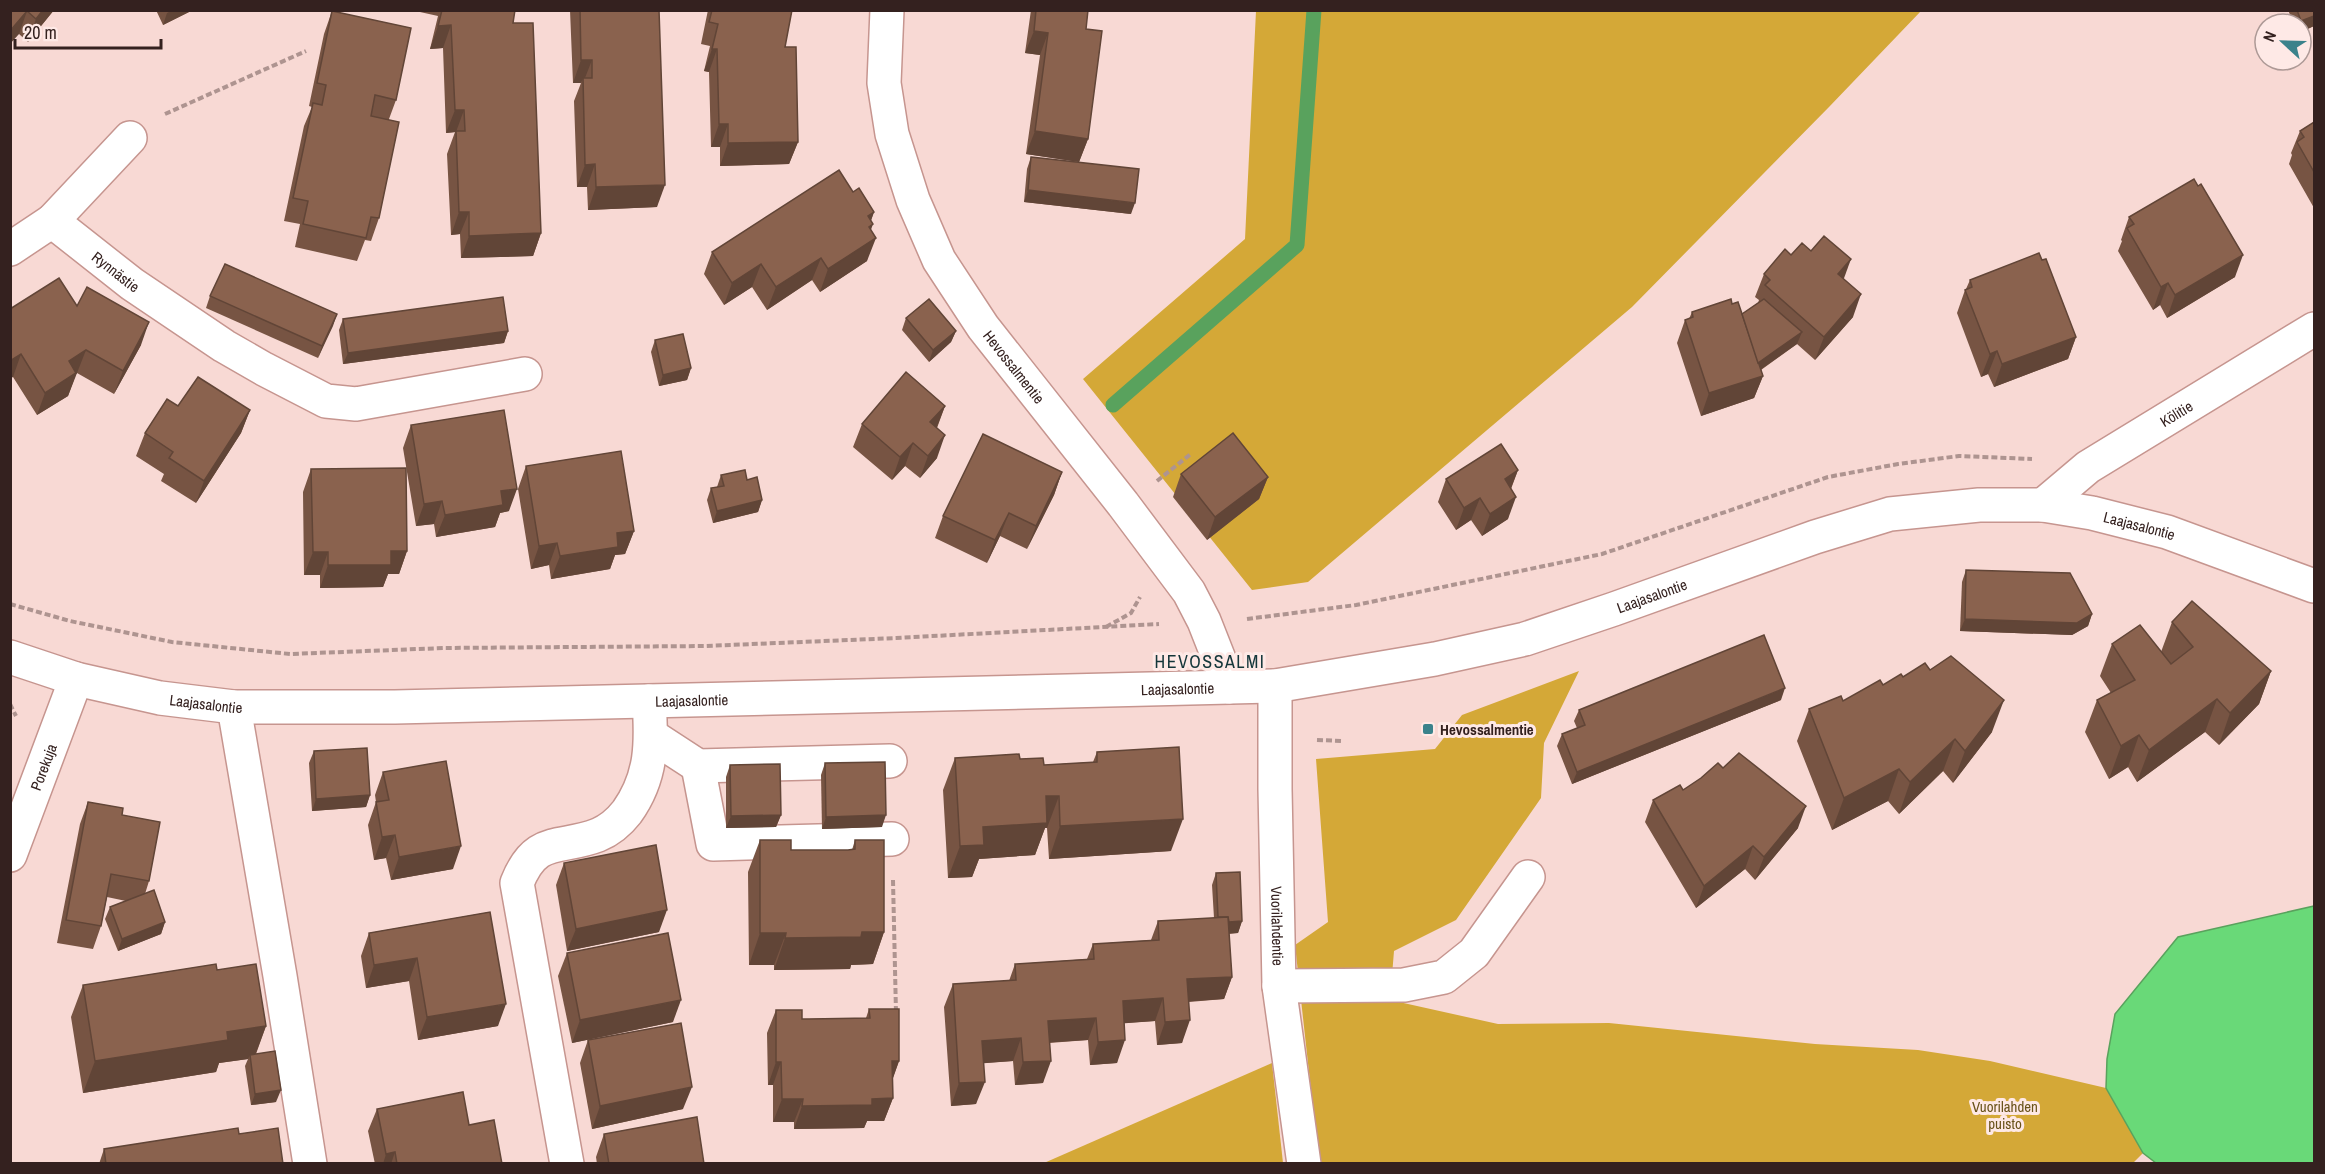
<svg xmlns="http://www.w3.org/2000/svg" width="2325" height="1174" viewBox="0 0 2325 1174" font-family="'Archivo Narrow',sans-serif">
	<rect width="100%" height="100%" fill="#f8d9d4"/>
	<g fill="#d4a837">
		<polygon points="1256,11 1921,11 1829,107 1632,307 1308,582 1252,590 1083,379 1245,239"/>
		<polygon points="1579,671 1544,743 1541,798 1456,920 1394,951 1390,1000 1498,1024 1609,1023 1815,1044 1918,1050 1990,1061 2106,1088 2143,1153 2132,1164 1319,1163 1295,945 1328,922 1316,759 1435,749 1462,715"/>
		<polygon points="1272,1063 1283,1163 1044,1163"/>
	</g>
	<polygon fill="#69d978" stroke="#59a25d" stroke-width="1.5" points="2314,906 2314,1163 2156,1163 2143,1153 2106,1088 2107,1059 2115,1014 2178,937"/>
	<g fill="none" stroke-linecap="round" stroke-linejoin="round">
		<polyline stroke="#59a25d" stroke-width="15" points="1113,405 1297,245 1314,10"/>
		<g stroke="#c6958f" stroke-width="36">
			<g id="minor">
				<path id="s1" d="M887,10L884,83L892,134L913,200L939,260L983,327L1123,504L1189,592L1204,621L1230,687"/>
				<polyline points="52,221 130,138"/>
				<path id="s2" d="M10,249L52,221L132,284L224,346L264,369L326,401L356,404L525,374"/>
				<path id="s3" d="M2043,505L2088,467L2314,329"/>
				<path id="s4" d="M1275,686V789L1279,986L1304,1164"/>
				<polyline points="234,707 280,976 310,1164"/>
				<polyline points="652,736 698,766 890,761"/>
				<polyline points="698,766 713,844 892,839"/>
				<path id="s5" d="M10,855L76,679"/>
				<polyline points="1279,986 1404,985 1444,977 1474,953 1528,877"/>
				<path d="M567,1164L517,883C536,835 559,850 598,835C610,830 620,821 627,812C652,777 652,743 649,701"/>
			</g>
		</g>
		<g stroke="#c6958f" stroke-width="36">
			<g id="major">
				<path id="s6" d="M10,657L76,679L160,698L234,707H395L1275,686L1435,659L1525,639L1614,609L1815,537L1890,514L1979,505H2043L2092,513L2167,532L2314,586"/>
			</g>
		</g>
		<g stroke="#ae9490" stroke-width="4" stroke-dasharray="6 3" stroke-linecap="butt">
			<polyline points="165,114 306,51"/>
			<polyline points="1157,481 1192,453"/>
			<polyline points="10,604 70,621 172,642 290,654 444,648 706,646 896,638 1159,624"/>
			<polyline points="1247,619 1356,605 1602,554 1828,477 1898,464 1959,456 2032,459"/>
			<polyline points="1106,627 1131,613 1140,597"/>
			<polyline points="10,704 16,716"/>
			<polyline points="1317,740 1343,741"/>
			<polyline points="893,880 896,1013"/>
		</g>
		<use href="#minor" stroke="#fff" stroke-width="33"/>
		<use href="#major" stroke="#fff" stroke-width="33"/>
	</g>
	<g fill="#775443">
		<polygon points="10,10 54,10 28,42 19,34"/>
		<polygon points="156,10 193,10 163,25"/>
		<polygon points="421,10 515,10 513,23 541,233 533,256 461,258 460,234 451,235 447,154 455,132 446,133 443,48 430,49 438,16 420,12"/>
		<polygon points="570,10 659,10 657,207 588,210 587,187 577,187 574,101 581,83 573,83"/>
		<polygon points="708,10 792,10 785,47 798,142 789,164 720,166 720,147 711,147 709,72 704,71 710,46 701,44"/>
		<polygon points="1031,10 1088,10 1086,29 1088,139 1079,162 1026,154 1040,55 1025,53"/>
		<polygon points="2288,10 2314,10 2314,26 2301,32 2301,24 2294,24"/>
		<polygon points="332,11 396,100 389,119 379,218 371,241 365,240 357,261 295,247 300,224 284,221 304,126 312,107 309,106 324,34"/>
		<polygon points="2314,122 2314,208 2289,164 2292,155 2291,153 2300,131"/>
		<polygon points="1031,157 1131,214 1024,202 1027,169"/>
		<polygon points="853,192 874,212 871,220 871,231 867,261 820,292 812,280 767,310 752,287 724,305 704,274 712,252"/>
		<polygon points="2129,217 2235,277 2167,318 2160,305 2153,310 2118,251 2122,241 2121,240"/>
		<polygon points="1791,255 1843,279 1853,317 1815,360 1797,344 1761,370 1763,376 1754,398 1701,416 1677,343 1685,320 1689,319 1692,312 1732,304 1742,314 1758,303 1759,300 1755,297 1764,274"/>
		<polygon points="1970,280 2076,337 2068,359 1994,387 1988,374 1981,377 1957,313 1965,290 1966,289"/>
		<polygon points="210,296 337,314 318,358 206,308"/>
		<polygon points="77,306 141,345 114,394 77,373 76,374 68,396 37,415 13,377 10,378 10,309"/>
		<polygon points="906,318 956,331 951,342 929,362 902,330"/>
		<polygon points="343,319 508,331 504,343 343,364 339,330"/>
		<polygon points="655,340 691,368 687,380 659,386 651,352"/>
		<polygon points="178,406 250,410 241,433 196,503 161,481 164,474 136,456 145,433"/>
		<polygon points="945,406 937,428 937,458 920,478 905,466 892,480 853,447 862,424"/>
		<polygon points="411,425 509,511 500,513 495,527 436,537 434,524 416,526 403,448"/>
		<polygon points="526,466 634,531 625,554 615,555 610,569 551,579 549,565 531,569 518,489"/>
		<polygon points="311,469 407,551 399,574 388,574 383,587 320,588 320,575 304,575 303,492"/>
		<polygon points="1518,470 1511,489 1508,519 1482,536 1471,520 1456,530 1438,502 1446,479"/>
		<polygon points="1062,472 1054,495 1027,549 1000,536 987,563 935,538 943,516"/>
		<polygon points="1181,474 1268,477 1259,499 1207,540 1173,497"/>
		<polygon points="721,475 762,500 758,512 713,523 707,500 711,488 717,487"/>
		<polygon points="1966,570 2092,614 2088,626 2072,635 1960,631 1962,582"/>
		<polygon points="2172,622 2271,671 2259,704 2219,745 2205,732 2137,782 2128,767 2109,779 2085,732 2097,700 2111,693 2100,676 2112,644 2161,652"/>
		<polygon points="1930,670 1992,732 1953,783 1943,771 1899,814 1888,801 1832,830 1797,741 1809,709 1843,701 1903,677"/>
		<polygon points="1781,700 1572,784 1557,746 1562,734 1577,728 1574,721 1579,710"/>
		<polygon points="314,751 370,795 366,807 312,811 309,763"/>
		<polygon points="1097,752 1171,851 1049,859 1047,828 1045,828 1035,855 979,859 972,877 948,878 943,790 955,758 1020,759 1044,765 1093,762"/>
		<polygon points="825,763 882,827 822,829 821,775"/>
		<polygon points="730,765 781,815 776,827 726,828 726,777"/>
		<polygon points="1723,768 1798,828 1755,880 1745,869 1696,908 1645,822 1653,800 1683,790"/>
		<polygon points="383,772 453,869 391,880 386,858 374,860 368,825 376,802 375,795"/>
		<polygon points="88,802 122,815 149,881 145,894 165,922 161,934 118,951 105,919 110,907 126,901 107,897 101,926 93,949 57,943 80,824"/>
		<polygon points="760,840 791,850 852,850 855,840 884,932 873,964 851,965 850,969 774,970 774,965 749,965 748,872"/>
		<polygon points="564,863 659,932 567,951 556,885"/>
		<polygon points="1216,873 1242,921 1238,933 1229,934 1232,977 1224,999 1189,1002 1182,1043 1157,1045 1155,1021 1124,1023 1117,1063 1090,1065 1088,1040 1049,1043 1043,1083 1015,1085 1013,1061 983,1063 976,1104 951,1106 944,1007 953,984 1009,981 1015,964 1087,959 1093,944 1151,940 1158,921 1214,918 1212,885"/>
		<polygon points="490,912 498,1026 418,1040 409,981 366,988 361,956 369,933"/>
		<polygon points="567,953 673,1022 572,1043 558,976"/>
		<polygon points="217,970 266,1026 256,1054 276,1102 251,1105 245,1066 248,1059 219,1063 216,1072 83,1093 71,1017 83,985"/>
		<polygon points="869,1009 899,1061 892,1080 893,1098 884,1121 867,1121 864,1128 794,1129 794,1122 773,1122 773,1085 768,1085 767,1033 776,1010 802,1019 866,1018"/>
		<polygon points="588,1040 683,1109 592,1129 580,1063"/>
		<polygon points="377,1109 469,1125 502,1164 375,1164 368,1131"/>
		<polygon points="239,1134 283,1164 99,1164 104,1149"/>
		<polygon points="604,1134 704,1164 597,1164 596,1157"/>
	</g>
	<g fill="#614537">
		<polygon points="43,10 54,10 28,42 36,19"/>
		<polygon points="173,10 193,10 163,25 167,13"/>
		<polygon points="27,11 19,34 10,44 10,31"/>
		<polygon points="2314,16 2314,26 2301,32 2300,24 2301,21"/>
		<polygon points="451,25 443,48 430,49 438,26"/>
		<polygon points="1034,31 1048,33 1040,55 1025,53"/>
		<polygon points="712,49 717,49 709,72 704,71"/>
		<polygon points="581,60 592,60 583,83 583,78 581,83 573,83"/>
		<polygon points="455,110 464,110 456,132 446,133"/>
		<polygon points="719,124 728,124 720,147 711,147"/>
		<polygon points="1035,131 1088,139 1079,162 1026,154"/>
		<polygon points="798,142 789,164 720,166 728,143"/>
		<polygon points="595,164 587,187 577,187 585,165"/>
		<polygon points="665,185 657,207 588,210 596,187"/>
		<polygon points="1028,190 1135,203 1131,214 1024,202"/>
		<polygon points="459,212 469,212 460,234 451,235"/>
		<polygon points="874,212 866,235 868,216"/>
		<polygon points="873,224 866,244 876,238 867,261 820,292 828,269 869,227"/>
		<polygon points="541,233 533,256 461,258 469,236"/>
		<polygon points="2243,255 2235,277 2167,318 2175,295"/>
		<polygon points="821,258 812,280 767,310 776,287"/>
		<polygon points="1851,259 1843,281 1838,274"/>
		<polygon points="761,264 752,287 724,305 732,283"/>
		<polygon points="2168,283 2160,305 2153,310 2161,287"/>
		<polygon points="1861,294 1853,317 1815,360 1824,337"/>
		<polygon points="337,314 333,326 318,358 322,346"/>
		<polygon points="149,322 141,345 114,394 123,371"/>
		<polygon points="508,331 504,343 343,364 348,353"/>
		<polygon points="956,331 951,342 929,362 933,350"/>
		<polygon points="1802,332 1797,344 1747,379 1752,367"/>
		<polygon points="2076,337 2068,359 1994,387 2002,364"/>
		<polygon points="86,350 68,396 37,415 45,393 69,361"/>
		<polygon points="1997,351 1988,374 1981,377 1990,354"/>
		<polygon points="21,354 13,377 10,378 10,361"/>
		<polygon points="691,368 687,380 659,386 663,375"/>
		<polygon points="1763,376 1754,398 1701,416 1709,393"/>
		<polygon points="945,406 936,429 930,422"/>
		<polygon points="250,410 241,433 196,503 204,481"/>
		<polygon points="945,435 937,458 920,478 928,456"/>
		<polygon points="913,443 905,466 892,480 900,457"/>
		<polygon points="1518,470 1509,493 1505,479"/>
		<polygon points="1062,472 1054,495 1027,549 1036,526"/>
		<polygon points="1268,477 1259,499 1207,540 1215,517"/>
		<polygon points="517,489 509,511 500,513 495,527 436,537 445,515 501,491"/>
		<polygon points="1516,497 1508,519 1482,536 1490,514"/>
		<polygon points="1480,498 1471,520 1456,530 1464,508"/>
		<polygon points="762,500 758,512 713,523 717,511"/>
		<polygon points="442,501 434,524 416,526 424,504"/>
		<polygon points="1009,513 1000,536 987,563 995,540"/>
		<polygon points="634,531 625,554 615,555 610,569 551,579 560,556 617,533"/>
		<polygon points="557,543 549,565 531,569 539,546"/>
		<polygon points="391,551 407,551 399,574 388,574 383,587 320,588 328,565"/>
		<polygon points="313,552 328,552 320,575 304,575"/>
		<polygon points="2092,614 2088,626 2072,635 1960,631 1965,619"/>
		<polygon points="2271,671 2259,704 2219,745 2230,713"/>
		<polygon points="1785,688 1781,700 1572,784 1577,772"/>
		<polygon points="2217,699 2205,732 2137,782 2149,750"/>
		<polygon points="2004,700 1992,732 1953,783 1965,751"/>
		<polygon points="2139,735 2128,767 2109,779 2121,746"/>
		<polygon points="1955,739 1943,771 1899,814 1910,782"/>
		<polygon points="1899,769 1888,801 1832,830 1844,798"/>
		<polygon points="370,795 366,807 312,811 316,799"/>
		<polygon points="1046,796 1059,796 1047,828 1045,828 1035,855 979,859 972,877 948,878 960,846 983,827"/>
		<polygon points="1806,806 1798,828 1755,880 1764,857"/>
		<polygon points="781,815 776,827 726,828 731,816"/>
		<polygon points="886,815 882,827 822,829 826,817"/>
		<polygon points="1183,819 1171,851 1049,859 1060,826"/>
		<polygon points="395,835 386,858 374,860 382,837"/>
		<polygon points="461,846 453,869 391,880 399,857"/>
		<polygon points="1753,846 1745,869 1696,908 1704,886"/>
		<polygon points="667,910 659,932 567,951 576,929"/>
		<polygon points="1242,921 1238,933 1214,934 1219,922"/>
		<polygon points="165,922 161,934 118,951 122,939"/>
		<polygon points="862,932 884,932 873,964 851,965 850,969 774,970 785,938"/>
		<polygon points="760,933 786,933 774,965 749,965"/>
		<polygon points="417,958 409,981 366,988 374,965"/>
		<polygon points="1232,977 1224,999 1179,1002 1187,979"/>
		<polygon points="1163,998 1155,1021 1115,1024 1123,1001"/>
		<polygon points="681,1000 673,1022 572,1043 580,1020"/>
		<polygon points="506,1004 498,1026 418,1040 427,1017"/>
		<polygon points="1096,1018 1088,1040 1040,1043 1048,1021"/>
		<polygon points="1190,1020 1182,1043 1157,1045 1165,1022"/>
		<polygon points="266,1026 254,1058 250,1055 248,1059 219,1063 216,1072 83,1093 95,1061 227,1032"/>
		<polygon points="1021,1038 1013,1061 974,1064 982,1041"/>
		<polygon points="1125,1040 1117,1063 1090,1065 1098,1042"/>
		<polygon points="892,1061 899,1061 891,1084"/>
		<polygon points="1051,1061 1043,1083 1015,1085 1023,1062"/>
		<polygon points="776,1062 781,1062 773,1085 768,1085"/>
		<polygon points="985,1082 976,1104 951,1106 959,1083"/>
		<polygon points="692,1087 683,1109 592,1129 600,1106"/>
		<polygon points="281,1090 276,1102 251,1105 255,1094"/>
		<polygon points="893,1098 884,1121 867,1121 864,1128 794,1129 802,1106 872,1099"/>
		<polygon points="782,1099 803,1099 794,1122 773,1122"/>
		<polygon points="395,1152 391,1164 383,1164 386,1154"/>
	</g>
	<g fill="#8a624e" stroke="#614537" stroke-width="1.5">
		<polygon points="10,10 43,10 36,19 27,11 10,31"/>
		<polygon points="442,10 515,10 513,23 533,23 541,233 469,236 469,212 459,212 456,131 465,131 464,110 455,110 451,25 438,26"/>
		<polygon points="580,10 659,10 665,185 596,187 595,164 585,165 583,78 592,78 592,60 581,60"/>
		<polygon points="712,10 792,10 785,47 796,47 798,142 728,143 728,124 719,124 717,49 712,49 718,24 709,22"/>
		<polygon points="1036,10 1088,10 1086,29 1102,31 1088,139 1035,131 1048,33 1034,31"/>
		<polygon points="2297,10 2314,10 2314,16 2301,21"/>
		<polygon points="332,11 411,28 396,100 375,95 371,116 399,122 379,218 371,217 366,238 303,224 308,201 293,198 313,103 322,105 326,85 317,83"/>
		<polygon points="2314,122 2314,172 2297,142 2304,137 2300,131"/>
		<polygon points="1031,157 1139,169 1135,203 1028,190"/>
		<polygon points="839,170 853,192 859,188 874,212 868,216 873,224 869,227 876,238 828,269 821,258 776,287 761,264 732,283 712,252"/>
		<polygon points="2194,179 2198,186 2201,184 2243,255 2175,295 2168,283 2161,287 2127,228 2134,224 2129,217"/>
		<polygon points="1824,236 1851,259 1838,274 1861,294 1824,337 1765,285 1770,280 1764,274 1785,249 1791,255 1802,243 1811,251"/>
		<polygon points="2039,253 2042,260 2046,259 2076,337 2002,364 1997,351 1990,354 1965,290 1972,287 1970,280"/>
		<polygon points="225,264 337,314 322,346 210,296"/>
		<polygon points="59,278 77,306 87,287 149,322 123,371 86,350 69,361 76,373 45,393 21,354 10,361 10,309"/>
		<polygon points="503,297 508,331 348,353 343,319"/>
		<polygon points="929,299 956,331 933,350 906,318"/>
		<polygon points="1731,299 1732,304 1738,302 1763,376 1709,393 1685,320 1693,317 1692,312"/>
		<polygon points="1764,299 1802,332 1758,363 1742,314"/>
		<polygon points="683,334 691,368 663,375 655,340"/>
		<polygon points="906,372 945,406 930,422 945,435 928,456 913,443 900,457 862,424"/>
		<polygon points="198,377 250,410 204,481 169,458 173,452 145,433 167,399 178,406"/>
		<polygon points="504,410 517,489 501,491 503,505 445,515 442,501 424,504 411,425"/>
		<polygon points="1233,433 1268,477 1215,517 1181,474"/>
		<polygon points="983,434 1062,472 1036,526 1009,513 995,540 943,516"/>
		<polygon points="1501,444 1518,470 1505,479 1516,497 1490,514 1480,498 1464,508 1446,479"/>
		<polygon points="621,451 634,531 617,533 618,547 560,556 557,543 539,546 526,466"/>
		<polygon points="406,468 407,551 391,551 391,565 328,565 328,552 313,552 311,469"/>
		<polygon points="745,470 747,480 757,477 762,500 717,511 711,488 724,486 721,475"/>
		<polygon points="1966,570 2070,573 2092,614 2077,623 1965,619"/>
		<polygon points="2192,601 2271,671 2230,713 2217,699 2149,750 2139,735 2121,746 2097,700 2135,680 2112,644 2140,625 2171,664 2193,647 2172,622"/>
		<polygon points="1764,635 1785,688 1577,772 1562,734 1585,725 1579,710"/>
		<polygon points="1951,656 2004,700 1965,751 1955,739 1910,782 1899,769 1844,798 1809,709 1841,696 1843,701 1880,680 1883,685 1901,674 1903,677 1925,663 1930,670"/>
		<polygon points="1179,747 1183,819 1060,826 1059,796 1046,796 1047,823 983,827 984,845 960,846 955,758 1019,754 1020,759 1043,758 1044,765 1097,762 1097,752"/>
		<polygon points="367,748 370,795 316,799 314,751"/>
		<polygon points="1739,753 1806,806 1764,857 1753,846 1704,886 1653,800 1680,785 1683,790 1701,778 1718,763 1723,768"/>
		<polygon points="446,761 461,846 399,857 395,835 382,837 376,802 389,800 383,772"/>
		<polygon points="885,762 886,815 826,817 825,763"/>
		<polygon points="780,764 781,815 731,816 730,765"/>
		<polygon points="88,802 123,808 122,815 160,822 149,881 111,874 101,926 66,920"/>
		<polygon points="760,840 791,840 791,850 848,850 855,849 855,840 884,840 884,932 862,932 861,937 785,938 786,933 760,933"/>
		<polygon points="656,845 667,910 576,929 564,863"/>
		<polygon points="1240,872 1242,921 1229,922 1228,917 1218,917 1216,873"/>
		<polygon points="154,890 165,922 122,939 110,907"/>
		<polygon points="490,912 506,1004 427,1017 417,958 374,965 369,933"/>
		<polygon points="1228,917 1232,977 1187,979 1190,1020 1165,1022 1163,998 1123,1001 1125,1040 1098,1042 1096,1018 1048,1021 1051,1061 1023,1062 1021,1038 982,1041 985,1082 959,1083 953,984 1016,980 1015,964 1094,959 1093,944 1159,940 1158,921"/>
		<polygon points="668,933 681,1000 580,1020 567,953"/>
		<polygon points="216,964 217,970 256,964 266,1026 227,1032 228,1040 95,1061 83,985"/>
		<polygon points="869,1009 899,1009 899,1061 892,1061 893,1098 872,1099 872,1105 802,1106 803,1099 782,1099 781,1062 776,1062 776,1010 802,1010 802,1019 809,1019 870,1018"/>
		<polygon points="681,1023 692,1087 600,1106 588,1040"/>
		<polygon points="275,1051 281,1090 255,1094 250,1055"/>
		<polygon points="463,1092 469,1125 494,1120 502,1164 397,1164 395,1152 386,1154 377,1109"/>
		<polygon points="697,1117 704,1164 609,1164 604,1134"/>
		<polygon points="238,1128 239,1134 278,1128 283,1164 106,1164 104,1149"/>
	</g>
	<rect fill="#3b828b" stroke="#fee9e6" stroke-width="2" x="1422" y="723" width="12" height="12" rx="3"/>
	<g text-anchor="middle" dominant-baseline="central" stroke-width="6" stroke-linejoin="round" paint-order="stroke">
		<g font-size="15" fill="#34211f" stroke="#fee9e6">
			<text stroke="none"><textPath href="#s2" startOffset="132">Rynnästie</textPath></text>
			<text stroke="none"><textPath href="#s1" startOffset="390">Hevossalmentie</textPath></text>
			<text stroke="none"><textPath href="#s3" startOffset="162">Kölitie</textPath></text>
			<text stroke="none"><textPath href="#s6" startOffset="2164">Laajasalontie</textPath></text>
			<text stroke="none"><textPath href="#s6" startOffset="1660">Laajasalontie</textPath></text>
			<text stroke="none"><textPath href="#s6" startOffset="1174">Laajasalontie</textPath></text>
			<text stroke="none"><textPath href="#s6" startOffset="688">Laajasalontie</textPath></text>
			<text stroke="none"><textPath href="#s6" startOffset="202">Laajasalontie</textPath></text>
			<text stroke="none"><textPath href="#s5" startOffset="94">Porekuja</textPath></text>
			<text stroke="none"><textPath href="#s4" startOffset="240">Vuorilahdentie</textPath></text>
		</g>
		<g font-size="15" font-weight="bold" fill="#34211f" stroke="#fee9e6" text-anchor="start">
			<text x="1440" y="729">Hevossalmentie</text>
		</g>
		<g font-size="15" fill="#695219" stroke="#fee9e6">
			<text x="2005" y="1106">Vuorilahden<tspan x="2005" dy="17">puisto</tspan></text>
		</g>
		<g font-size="18" letter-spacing="1.5" fill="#14363a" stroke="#fee9e6">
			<text x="1210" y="661">HEVOSSALMI</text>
		</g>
	</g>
	<rect width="2325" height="1174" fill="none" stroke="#34211f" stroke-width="24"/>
	<g transform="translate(2283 42) rotate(292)"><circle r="28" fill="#fee9e6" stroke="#ad9996" stroke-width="1.5"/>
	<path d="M0-4.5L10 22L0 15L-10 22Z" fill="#3b828b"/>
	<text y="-9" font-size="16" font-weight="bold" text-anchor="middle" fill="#34211f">N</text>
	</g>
	<path d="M15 39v9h146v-9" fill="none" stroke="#34211f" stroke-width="3"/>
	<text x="24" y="39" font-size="18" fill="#34211f" stroke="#fee9e6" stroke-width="4.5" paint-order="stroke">20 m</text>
</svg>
